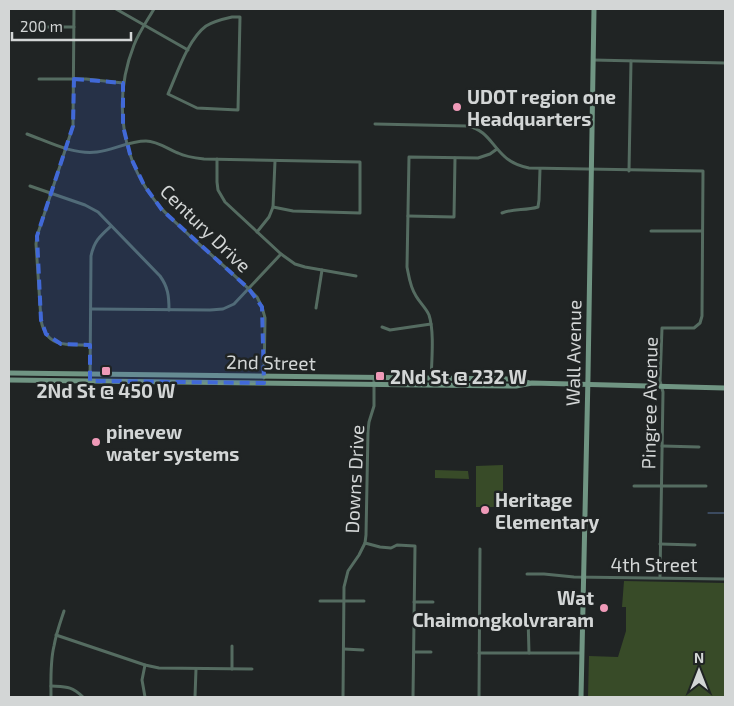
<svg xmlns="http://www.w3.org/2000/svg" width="734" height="706" viewBox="0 0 734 706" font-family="'Exo 2',sans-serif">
	<rect width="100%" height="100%" fill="#202424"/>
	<g fill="#384b28">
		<polygon points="503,465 503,507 476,507 476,466"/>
		<polygon points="435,470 468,471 469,479 435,478"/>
		<polygon points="624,581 725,583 725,697 588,697 589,656 618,657 626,631 626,607 622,607"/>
	</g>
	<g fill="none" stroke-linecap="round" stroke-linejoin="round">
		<polyline stroke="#57709a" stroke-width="1" points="708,513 725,513"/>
		<g stroke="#556c61" stroke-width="3">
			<path d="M74,9L73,126L41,224L37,236L36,244L41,320C46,348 67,345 90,345"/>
			<polyline points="116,9 188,50"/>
			<path d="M154,9C147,21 139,32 134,45C112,101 121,164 162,209C171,219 182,228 192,238C214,257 236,276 257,297L262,307L265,318L264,378"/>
			<path d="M232,17H240L238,110L197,108L168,94C177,74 188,39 206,26C214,21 223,19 232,17Z"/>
			<polyline points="38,27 74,27"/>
			<polyline points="593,60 725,63"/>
			<polyline points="39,79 86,79 123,83"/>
			<path d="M375,124L467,126C487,130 490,143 504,156C511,163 519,166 529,168L703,171L702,316L700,323L694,328H662L660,381L663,392L660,577"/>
			<path d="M27,134C49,142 73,155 97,152C113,150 129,141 146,141C157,141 168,149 178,153C186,157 195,158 204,159L360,162V213L293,211L273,207"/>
			<polyline points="217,159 217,182 218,190 225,202 281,254 295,264 305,267 356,276"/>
			<polyline points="629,171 631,61"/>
			<path d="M30,186L85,205L98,212L160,276C168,287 169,296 169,310"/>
			<path d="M502,213C514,208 525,211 538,207L539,200L540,169"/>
			<polyline points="408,216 454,217 455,158"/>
			<polyline points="651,231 702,231"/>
			<polyline points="257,232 269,217 273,207 275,161"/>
			<polyline points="316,308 322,270"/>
			<polyline points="91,309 210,310 223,309 234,304 281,254"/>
			<polyline points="382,327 390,330 431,324"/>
			<path d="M90,381L91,256C94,241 100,236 111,226"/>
			<path d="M431,385C431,366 435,333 429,315C426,308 420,303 416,296C410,287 409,277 407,267L409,157L478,158L490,154L497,149"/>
			<polyline points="662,446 699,447"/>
			<polyline points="634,486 706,486"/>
			<polyline points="365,543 380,547 391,548 397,545 415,546 413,697"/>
			<polyline points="660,544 695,545"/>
			<polyline points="527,574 544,574 574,577 725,579"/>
			<polyline points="320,601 364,601"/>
			<polyline points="414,602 433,602"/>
			<polyline points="528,617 529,653"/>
			<polyline points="56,635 145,665 159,668 252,669"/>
			<polyline points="344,649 363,650"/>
			<polyline points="414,652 431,652"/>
			<polyline points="479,653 582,653"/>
			<polyline points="232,669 232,646"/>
			<path d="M51,686C67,687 71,686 83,697"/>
			<path d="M51,697C51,680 50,662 54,646C56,634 60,623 64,611"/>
			<polyline points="145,697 142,680 145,665"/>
			<polyline points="195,697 196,669"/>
			<polyline points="343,697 344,587 348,571 359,555 365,543 366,535 368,431 369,422 374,406 374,378"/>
			<polyline points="479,697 480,549"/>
		</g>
		<g stroke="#709583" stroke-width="5">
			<polyline points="9,373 516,379 529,383"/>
			<polyline points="9,380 516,386 532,383 725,388"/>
			<polyline points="581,697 588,376 594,9"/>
		</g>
	</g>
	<path fill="#4169d8" fill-opacity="0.2" stroke="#4169d8" stroke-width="4" stroke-dasharray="10 6" stroke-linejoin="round" d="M74,79L123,83V126L131,158L144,185L162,210L249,289L262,307L264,383L90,381V345L61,344L46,334L41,320L37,236L73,126Z"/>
	<g fill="#ef9ab8" stroke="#202424" stroke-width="2">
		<circle cx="457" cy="107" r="5"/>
		<rect x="101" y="366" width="10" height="10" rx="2.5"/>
		<rect x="375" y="371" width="10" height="10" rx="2.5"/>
		<circle cx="96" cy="442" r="5"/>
		<circle cx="485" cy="510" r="5"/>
		<circle cx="604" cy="608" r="5"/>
	</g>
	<g text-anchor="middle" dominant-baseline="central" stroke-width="5" stroke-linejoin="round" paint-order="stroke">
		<g font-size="19" font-weight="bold" fill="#d3d6d6" stroke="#202424" text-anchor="start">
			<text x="467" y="96">UDOT region one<tspan x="467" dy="22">Headquarters</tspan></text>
			<text x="390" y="376">2Nd St @ 232 W</text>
			<text x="106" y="390" text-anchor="middle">2Nd St @ 450 W</text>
			<text x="106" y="431">pinevew<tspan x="106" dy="22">water systems</tspan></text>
			<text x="495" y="499">Heritage<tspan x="495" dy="22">Elementary</tspan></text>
			<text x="594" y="597" text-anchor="end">Wat<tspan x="594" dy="22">Chaimongkolvraram</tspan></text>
		</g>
		<g font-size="19" fill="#d3d6d6" stroke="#202424">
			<text transform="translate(206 228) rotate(44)">Century Drive</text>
			<text transform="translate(573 353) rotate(-89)">Wall Avenue</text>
			<text transform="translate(271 362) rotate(1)">2nd Street</text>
			<text transform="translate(649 403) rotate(-89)">Pingree Avenue</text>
			<text transform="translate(354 479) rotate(-87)">Downs Drive</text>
			<text x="654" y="564">4th Street</text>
		</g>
	</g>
	<rect width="734" height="706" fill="none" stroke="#d3d6d6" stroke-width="20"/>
	<g transform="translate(699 671)" stroke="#202424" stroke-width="4" paint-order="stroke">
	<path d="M0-4L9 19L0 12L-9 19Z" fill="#d3d6d6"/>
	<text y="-8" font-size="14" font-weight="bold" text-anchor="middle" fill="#d3d6d6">N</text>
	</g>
	<path d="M12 32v8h119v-8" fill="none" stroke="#d3d6d6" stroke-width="2.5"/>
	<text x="20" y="32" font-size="15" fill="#d3d6d6" stroke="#202424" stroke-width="4" paint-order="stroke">200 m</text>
</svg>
